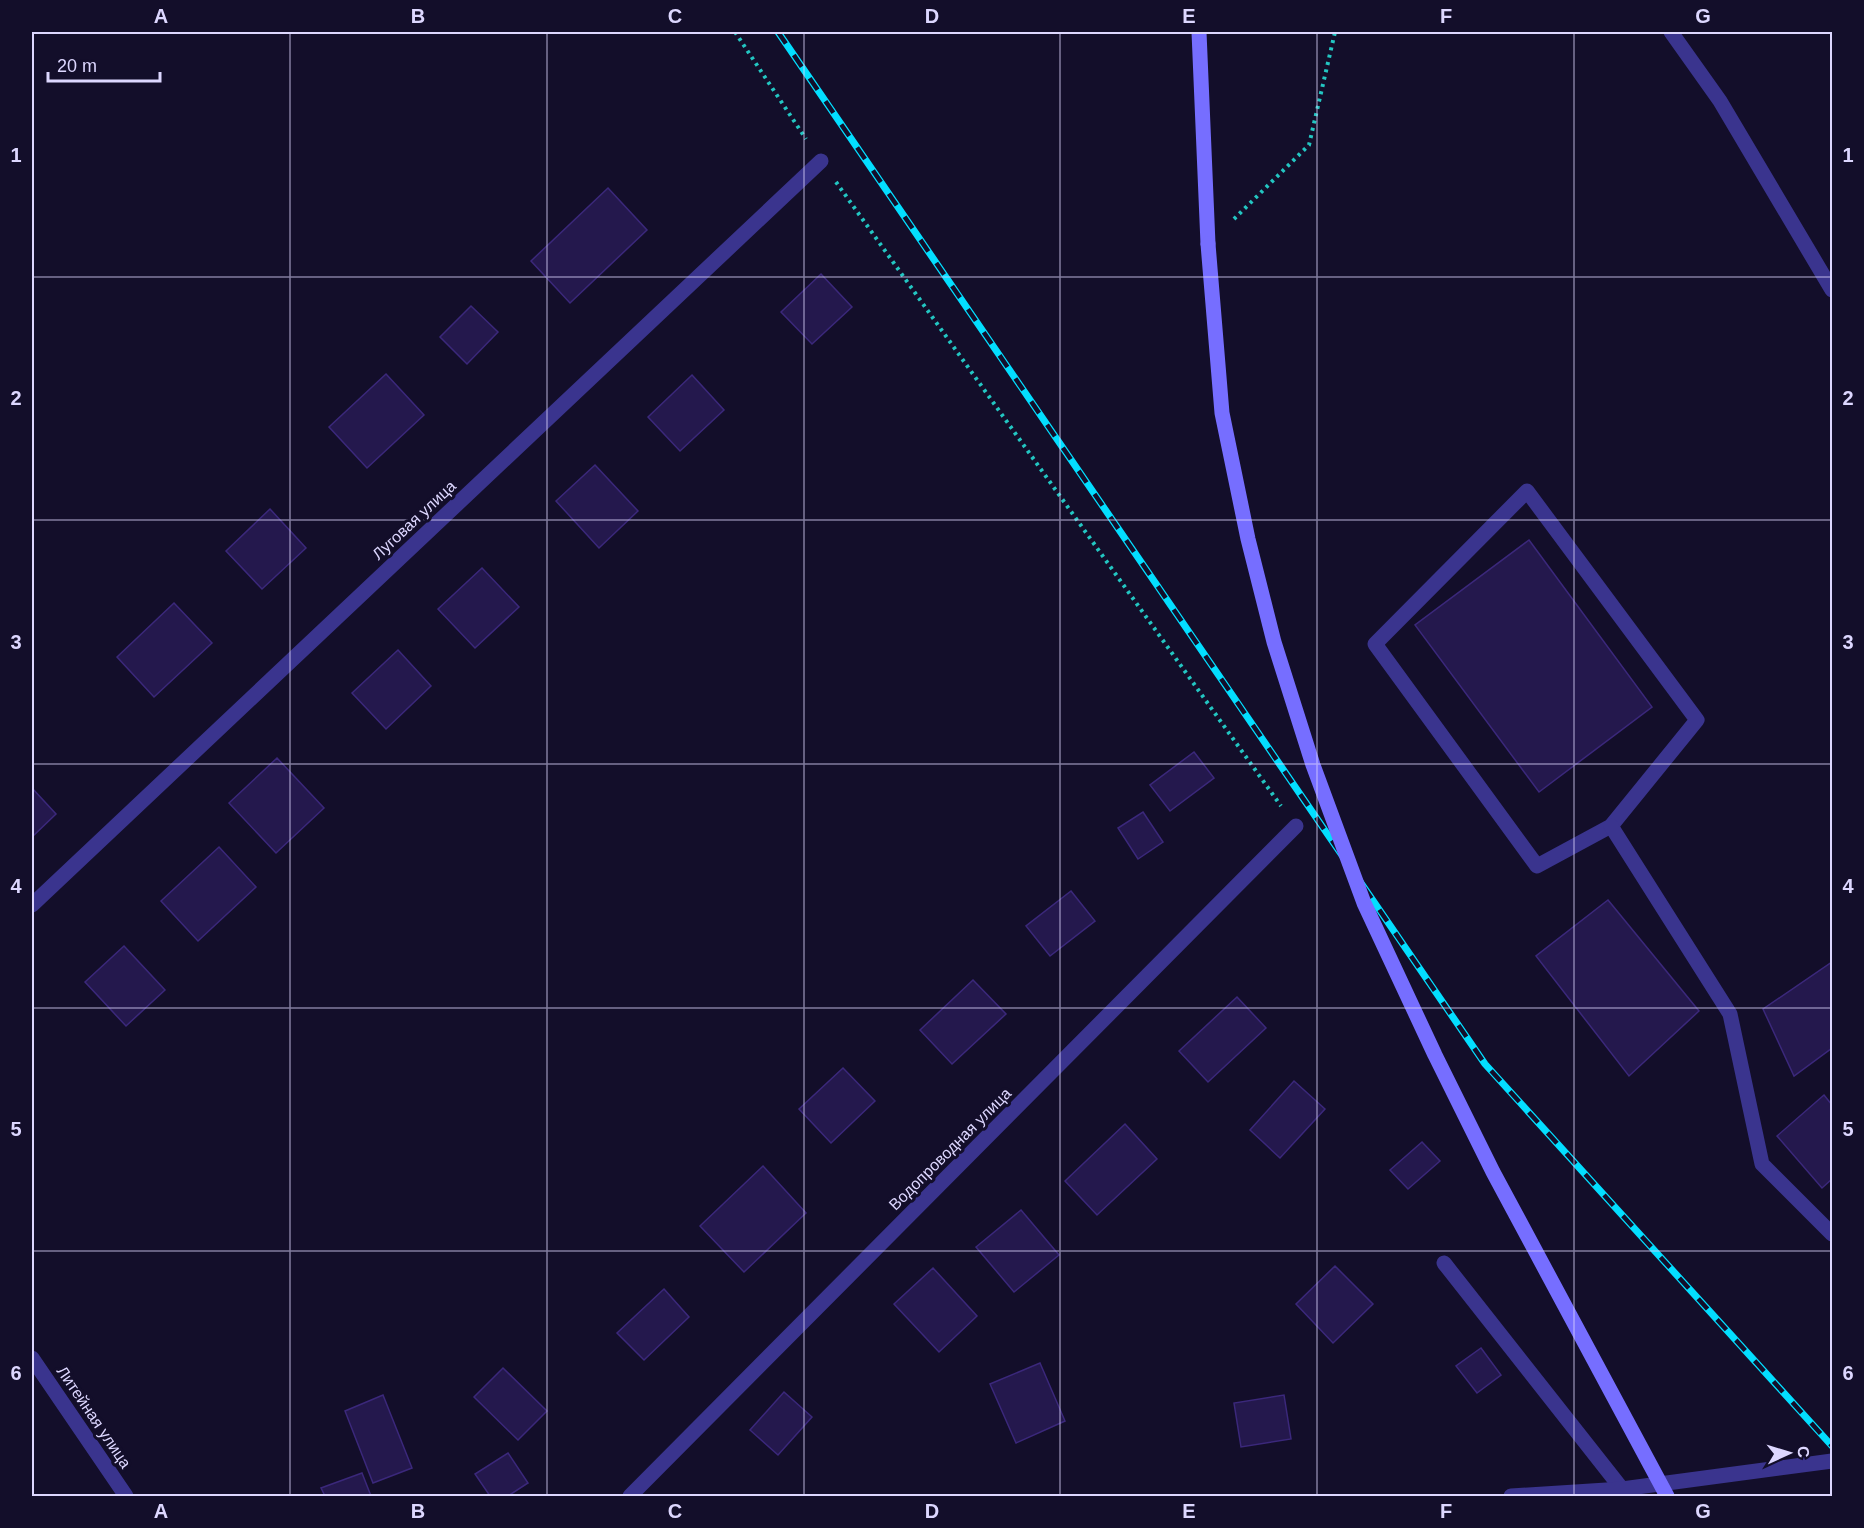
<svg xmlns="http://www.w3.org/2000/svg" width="1864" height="1528" viewBox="0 0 1864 1528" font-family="Helvetica,sans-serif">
	<rect width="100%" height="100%" fill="#130e2a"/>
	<g fill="#24184d" stroke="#3b287b" stroke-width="1.5">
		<polygon points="608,188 647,230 570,303 531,261"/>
		<polygon points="821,274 852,307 812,344 781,312"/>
		<polygon points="471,306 498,332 467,364 440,337"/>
		<polygon points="386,374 424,415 367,468 329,427"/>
		<polygon points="692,375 724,410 680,451 648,417"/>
		<polygon points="595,465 638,511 599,548 556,501"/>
		<polygon points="270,509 306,548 262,589 226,551"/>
		<polygon points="1529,540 1652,707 1539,792 1415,625"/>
		<polygon points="482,568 519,607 475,648 438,609"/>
		<polygon points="174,603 212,643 154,697 117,657"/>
		<polygon points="398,650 431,686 386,729 352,693"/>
		<polygon points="1194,752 1214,778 1170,811 1150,785"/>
		<polygon points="277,758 324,808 276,853 229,803"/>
		<polygon points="32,788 56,814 32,837"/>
		<polygon points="1143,812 1163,842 1138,859 1118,828"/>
		<polygon points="219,847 256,887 198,941 161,901"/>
		<polygon points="1071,891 1095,921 1050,956 1026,926"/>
		<polygon points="1608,900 1699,1011 1629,1076 1536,956"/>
		<polygon points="124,946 165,990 126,1026 85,982"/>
		<polygon points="1832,962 1832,1048 1794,1076 1763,1009"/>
		<polygon points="973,980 1006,1014 952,1064 920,1030"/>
		<polygon points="1237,997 1266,1028 1208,1082 1179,1051"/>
		<polygon points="843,1068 875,1101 831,1143 799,1109"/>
		<polygon points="1294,1081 1325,1109 1280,1158 1250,1130"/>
		<polygon points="1824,1095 1832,1105 1832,1179 1822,1188 1777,1136"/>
		<polygon points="1125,1124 1157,1159 1097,1215 1065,1181"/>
		<polygon points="1422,1142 1440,1161 1408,1189 1390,1170"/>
		<polygon points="763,1166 806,1213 744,1272 700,1226"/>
		<polygon points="1021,1210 1059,1255 1014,1292 976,1247"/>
		<polygon points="1335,1266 1373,1304 1333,1343 1296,1304"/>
		<polygon points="933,1268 977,1316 939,1352 894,1304"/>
		<polygon points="664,1289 689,1317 644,1360 617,1333"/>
		<polygon points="1481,1348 1501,1375 1477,1393 1456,1366"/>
		<polygon points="1040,1363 1065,1421 1016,1443 990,1384"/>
		<polygon points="503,1368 547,1411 518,1440 474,1397"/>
		<polygon points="784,1392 812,1417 778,1455 750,1430"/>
		<polygon points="383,1395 412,1468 373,1483 345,1411"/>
		<polygon points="1284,1395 1291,1439 1241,1447 1234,1403"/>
		<polygon points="508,1453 528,1483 508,1496 490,1496 475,1474"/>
		<polygon points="362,1473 371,1496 325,1496 321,1488"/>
	</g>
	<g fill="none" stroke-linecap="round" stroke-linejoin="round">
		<g stroke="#23c6c2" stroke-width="4" stroke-dasharray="3 4.5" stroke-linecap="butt">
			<polyline points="735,32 806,139"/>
			<polyline points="836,182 1281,806"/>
			<polyline points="1234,219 1309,145 1335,32"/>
		</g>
		<g stroke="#3a348e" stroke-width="15">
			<polyline points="1671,32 1720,101 1832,290"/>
			<polygon points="1527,491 1697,720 1611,826 1537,866 1375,644"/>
			<polyline points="1611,826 1730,1014 1762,1164 1832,1234"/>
			<polyline points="1444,1263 1622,1489"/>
		</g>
		<g stroke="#3a348e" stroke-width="15">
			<polyline points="32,905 821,161"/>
			<polyline points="32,1358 126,1496"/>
			<polyline points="630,1496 1296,826"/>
		</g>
		<polyline stroke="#3a348e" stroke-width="15" points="1511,1496 1622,1489 1832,1461"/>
		<polyline stroke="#766eff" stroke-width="15" points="1199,32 1208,244"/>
		<g stroke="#03deff" stroke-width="7">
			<polyline id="rail" points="778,32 1485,1064 1832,1446"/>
		</g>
		<use href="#rail" stroke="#130e2a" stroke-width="4.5" stroke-dasharray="14" stroke-linecap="butt"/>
		<polyline stroke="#766eff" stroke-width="15" points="1208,244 1222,413 1248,539 1274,642 1313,765 1364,903 1435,1055 1493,1172 1667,1496"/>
	</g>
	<path fill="none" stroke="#ddd7ff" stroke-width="1.5" stroke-opacity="0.55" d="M290,32V1496M547,32V1496M804,32V1496M1060,32V1496M1317,32V1496M1574,32V1496M32,277H1832M32,520H1832M32,764H1832M32,1008H1832M32,1251H1832"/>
	<g text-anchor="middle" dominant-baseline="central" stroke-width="6" stroke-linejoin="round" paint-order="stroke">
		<g font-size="16" fill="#ddd7ff" stroke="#130e2a">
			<text transform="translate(414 520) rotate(-43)">Луговая улица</text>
			<text transform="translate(950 1149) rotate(-45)">Водопроводная улица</text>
			<text transform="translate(94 1417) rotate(56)">Литейная улица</text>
		</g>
	</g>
	<rect width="1864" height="1528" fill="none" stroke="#130e2a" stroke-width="66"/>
	<g transform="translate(1789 1453) rotate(86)" stroke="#130e2a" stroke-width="4.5" paint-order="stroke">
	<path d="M0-4.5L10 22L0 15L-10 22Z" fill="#ddd7ff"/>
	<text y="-9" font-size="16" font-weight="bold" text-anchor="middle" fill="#ddd7ff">С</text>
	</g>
	<path d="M48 72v9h112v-9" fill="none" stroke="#ddd7ff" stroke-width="3"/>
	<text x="57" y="72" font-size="18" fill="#ddd7ff" stroke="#130e2a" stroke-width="4.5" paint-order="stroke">20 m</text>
	<rect x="33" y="33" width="1798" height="1462" fill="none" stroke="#ddd7ff" stroke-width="2"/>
	<g font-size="20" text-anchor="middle" font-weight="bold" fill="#ddd7ff">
		<text x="161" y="23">A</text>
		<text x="418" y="23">B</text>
		<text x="675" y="23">C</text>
		<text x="932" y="23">D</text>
		<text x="1189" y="23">E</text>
		<text x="1446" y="23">F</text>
		<text x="1703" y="23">G</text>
		<text x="16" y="162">1</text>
		<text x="1848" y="162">1</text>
		<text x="16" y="405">2</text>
		<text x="1848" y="405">2</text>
		<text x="16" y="649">3</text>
		<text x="1848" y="649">3</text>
		<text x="16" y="893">4</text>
		<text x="1848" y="893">4</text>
		<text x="16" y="1136">5</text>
		<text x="1848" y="1136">5</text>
		<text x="16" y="1380">6</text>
		<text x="1848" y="1380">6</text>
		<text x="161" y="1518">A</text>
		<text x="418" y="1518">B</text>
		<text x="675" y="1518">C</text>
		<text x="932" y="1518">D</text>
		<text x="1189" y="1518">E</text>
		<text x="1446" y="1518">F</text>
		<text x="1703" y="1518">G</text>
	</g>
</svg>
